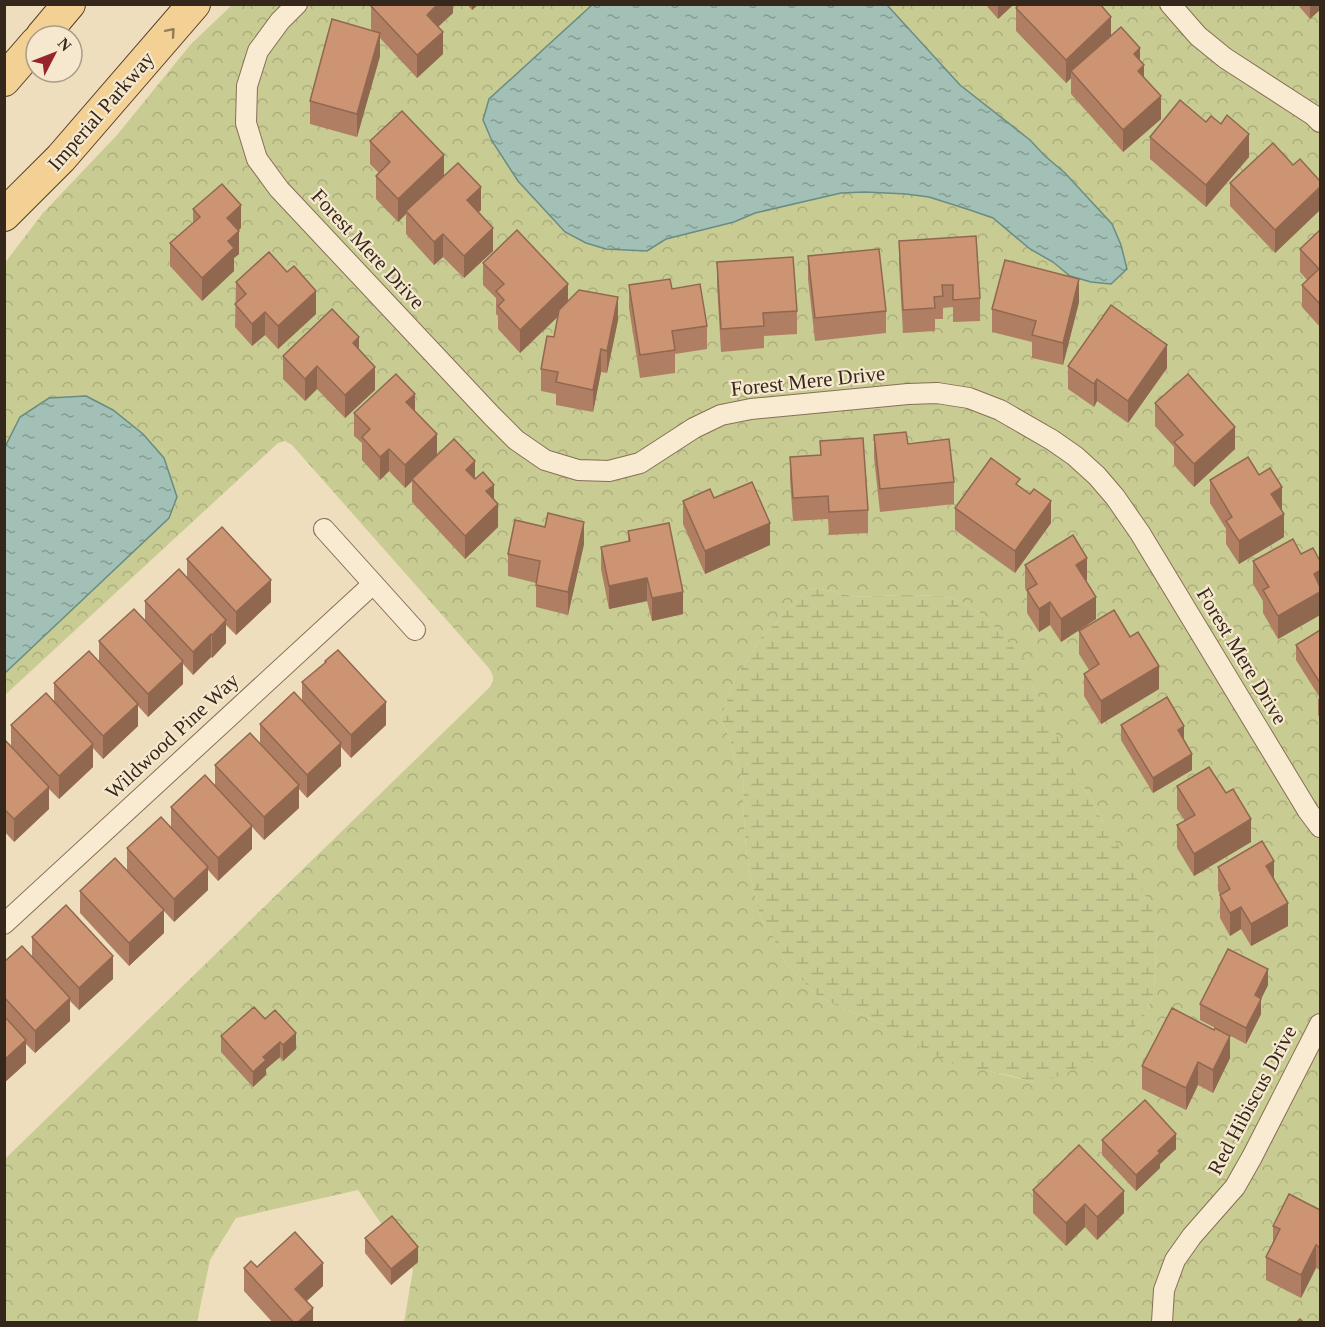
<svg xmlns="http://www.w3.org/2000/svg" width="1325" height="1327" viewBox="0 0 1325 1327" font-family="'Times New Roman',serif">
	<defs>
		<pattern id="forest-crowns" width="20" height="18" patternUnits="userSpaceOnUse" patternTransform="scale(1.5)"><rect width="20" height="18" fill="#c8cc92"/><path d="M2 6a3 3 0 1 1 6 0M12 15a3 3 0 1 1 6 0" fill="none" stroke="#acaf7d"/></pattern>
		<pattern id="wetland-marsh" width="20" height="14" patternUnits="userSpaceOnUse" patternTransform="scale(1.5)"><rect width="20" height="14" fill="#c8cc92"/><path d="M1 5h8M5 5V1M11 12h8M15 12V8" fill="none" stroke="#acaf7d"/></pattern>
		<pattern id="water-ripples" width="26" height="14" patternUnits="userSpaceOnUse" patternTransform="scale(1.5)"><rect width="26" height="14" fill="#a2c0b5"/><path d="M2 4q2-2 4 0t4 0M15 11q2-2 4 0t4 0" fill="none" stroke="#859c92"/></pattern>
	</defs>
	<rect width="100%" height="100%" fill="#eedebe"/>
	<path fill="url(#forest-crowns)" fill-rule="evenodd" d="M593,4L489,99L518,181L565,232L586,243L647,251L666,239L734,222L755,213L841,193L865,192L906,194L929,197L970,210L993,218L1030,249L1053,262L1070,276L1127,269L1121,245L1112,224L1065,173L1045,156L1030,140L960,85L887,5H1320V1322H404L413,1270L358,1190L236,1218L210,1260L197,1322H5V1159L489,688C496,680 493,674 488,667L292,445L285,441L278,443L5,695L4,264L43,213L117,135L191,44L232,5ZM810,588L833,591L854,597L900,595L942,596L962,602L982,614L1026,662L1033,686L1054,731L1078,779L1090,797L1157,930L1154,992L1145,1015L1131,1032L1115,1047L1033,1082L969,1066L901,1034L880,1023L835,1005L815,994L785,962L773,938L761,919L750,875L746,849L743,802L744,781L735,760L730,739L721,718L736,675L750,657L761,637L777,622L791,605Z"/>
	<polygon fill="url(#wetland-marsh)" points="810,588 833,591 854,597 900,595 942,596 962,602 982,614 1027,662 1033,686 1078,779 1090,797 1102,821 1128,861 1152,909 1157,930 1154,992 1145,1015 1131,1032 1115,1047 1096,1059 1054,1078 1033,1082 1012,1076 946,1062 880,1023 835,1005 815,994 785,962 773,938 761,919 750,875 746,849 743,802 744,781 735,760 730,739 721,718 736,675 750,657 761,637 777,622 791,605"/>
	<g fill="url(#water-ripples)" stroke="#698d83" stroke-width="1.5">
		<polygon points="593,4 887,5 960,85 1030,140 1045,156 1065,173 1112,224 1121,245 1127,269 1111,284 1091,282 1070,276 1053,262 1030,249 993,218 970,210 929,197 906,194 865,192 841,193 755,213 734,222 666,239 647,251 606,249 586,243 565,232 518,181 492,141 483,120 489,99"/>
		<polygon points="86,396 113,410 143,434 164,458 177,497 169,518 5,673 5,447 20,417 49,398"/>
	</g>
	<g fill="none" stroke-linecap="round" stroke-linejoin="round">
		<g stroke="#876e57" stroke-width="22">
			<g id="street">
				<polyline points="297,4 280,21 258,51 247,86 246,123 257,159 279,189 492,416 516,440 545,460 578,470 609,471 640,463 694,428 721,415 751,409 908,394 937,393 969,398 1000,410 1052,440 1075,456 1097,476 1115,497 1140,533 1308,811 1320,827"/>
				<polyline points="1170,4 1198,36 1225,58 1313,115 1320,122"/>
				<polyline points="324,529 415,630"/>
				<polyline points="4,924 373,584"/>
				<polyline points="1162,1322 1164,1290 1175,1260 1192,1236 1235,1187 1252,1157 1320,1024"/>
			</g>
		</g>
		<g stroke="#543c2b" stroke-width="34">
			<g id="primary">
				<polyline points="42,36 69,4"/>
				<polyline points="4,80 36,43"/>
				<polyline points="4,215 61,158 194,4"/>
			</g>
		</g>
		<use href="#street" stroke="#f9ebd1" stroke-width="20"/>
		<use href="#primary" stroke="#f3d194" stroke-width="32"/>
	</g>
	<g fill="#b07f63">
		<polygon points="453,4 453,13 438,27 443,54 417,78 380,38 380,56 357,137 310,124 310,101 373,31 371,29 371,6"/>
		<polygon points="467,4 479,4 472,10"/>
		<polygon points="985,4 1014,4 998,19"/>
		<polygon points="1297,4 1320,4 1310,19"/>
		<polygon points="1016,8 1111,35 1140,60 1144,78 1161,119 1123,152 1071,94 1071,78 1066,83 1016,31"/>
		<polygon points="1206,122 1249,157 1206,207 1150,159 1150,137"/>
		<polygon points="370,141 444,176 481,210 478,212 493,251 464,278 443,257 434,265 406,234 406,214 398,222 376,199 376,176 379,173 370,164"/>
		<polygon points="1293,165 1320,181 1320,210 1275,253 1230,206 1230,183"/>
		<polygon points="193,209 241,228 238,230 239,254 234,258 234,271 202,301 170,266 170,243 193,223"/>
		<polygon points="1320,230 1320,327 1302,307 1302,285 1307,280 1300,272 1300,249"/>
		<polygon points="899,241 980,298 980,321 953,322 953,307 943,308 943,319 935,319 935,331 903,333 899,264"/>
		<polygon points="808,256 886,311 886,333 815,341 808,279"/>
		<polygon points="717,262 797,311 797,334 764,336 764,348 721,352 717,285"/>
		<polygon points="483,263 568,301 618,320 607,373 601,372 593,412 556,405 556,394 541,391 541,369 554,337 558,316 520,353 498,329 498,316 496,314 496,298 483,285"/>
		<polygon points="236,282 316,314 278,349 265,335 252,346 235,327"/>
		<polygon points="629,285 672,289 707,326 707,349 675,354 675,373 640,378 629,308"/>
		<polygon points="1079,302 1063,365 1032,358 1032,342 992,332 992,309"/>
		<polygon points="359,350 375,390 345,418 317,389 305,401 283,379 283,356"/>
		<polygon points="1068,366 1167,368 1128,423 1097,401 1094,407 1068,389"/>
		<polygon points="1155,403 1235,449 1194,487 1174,465 1174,447 1155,426"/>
		<polygon points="415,411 437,456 475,478 494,499 498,527 465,559 412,502 412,481 405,488 389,471 380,480 362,460 362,443 354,436 354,413"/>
		<polygon points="874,435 954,482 954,504 880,512 874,458"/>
		<polygon points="820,441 868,510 868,533 829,535 828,519 793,521 790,480 790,457 820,455"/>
		<polygon points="1259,475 1282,510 1281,510 1284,537 1239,564 1226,544 1226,529 1210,503 1210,480"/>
		<polygon points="1020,487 1051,523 1015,573 955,530 955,508"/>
		<polygon points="714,498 770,545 705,574 683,524 683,501"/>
		<polygon points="628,531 683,614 652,621 647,601 609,609 601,569 601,547 628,541"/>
		<polygon points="584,544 568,615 536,607 536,583 508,576 508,554"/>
		<polygon points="1301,554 1320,561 1320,615 1278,639 1263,613 1263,601 1253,584 1253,561"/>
		<polygon points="187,559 271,602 236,635 226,625 226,643 212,658 211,657 193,675 183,664 183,684 148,717 138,706 138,726 103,759 93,748 93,767 59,799 49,789 49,809 14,842 4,831 4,739 11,746 11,725 54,702 54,683 99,661 99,641 145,620 145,601 187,577"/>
		<polygon points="1025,565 1087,580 1086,581 1096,619 1061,642 1050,625 1039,632 1027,613 1027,592 1025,588"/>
		<polygon points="1320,630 1320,718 1318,715 1318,699 1320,698 1296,660 1296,645"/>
		<polygon points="1079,631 1130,637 1159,689 1101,724 1084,696 1084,674 1089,670 1079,654"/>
		<polygon points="325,661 386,725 351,758 341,747 341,766 307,798 299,789 299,808 264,840 252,827 252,849 218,881 208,870 208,890 174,922 164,911 164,933 129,966 80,913 80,891 127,870 127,848 171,827 171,807 215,786 215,765 260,743 260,724 302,701 302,682 325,663"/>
		<polygon points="1121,725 1184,740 1192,770 1153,793 1121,740"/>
		<polygon points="1177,786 1251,842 1194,876 1177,848 1177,825 1185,821 1177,809"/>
		<polygon points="1218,867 1274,880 1288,926 1251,946 1241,929 1230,936 1220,918 1220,895 1218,890"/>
		<polygon points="32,937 113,979 79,1010 70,1001 70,1021 35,1053 26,1044 26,1063 4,1083 4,962 9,958 9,957 32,957"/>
		<polygon points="1268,985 1261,999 1261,1014 1246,1044 1200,1020 1200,1004"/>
		<polygon points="265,1019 296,1049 283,1061 280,1057 266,1069 266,1075 253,1087 221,1052 221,1036"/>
		<polygon points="1230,1058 1213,1093 1198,1085 1186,1110 1142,1089 1142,1066"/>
		<polygon points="1320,1137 1320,1163 1319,1162 1319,1139"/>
		<polygon points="1102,1140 1176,1149 1160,1164 1160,1168 1136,1191 1102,1155"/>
		<polygon points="1033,1190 1124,1213 1097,1240 1085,1227 1066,1246 1033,1213"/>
		<polygon points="1320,1210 1320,1270 1316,1268 1301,1298 1266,1280 1266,1257 1273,1242 1273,1226"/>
		<polygon points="365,1238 418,1262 391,1285 365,1253"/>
		<polygon points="244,1268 323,1286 307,1301 313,1323 273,1323 244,1291"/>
	</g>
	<g fill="#906850">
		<polygon points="438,4 453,4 453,13 427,37 427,15"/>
		<polygon points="472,4 479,4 472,10"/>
		<polygon points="998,4 1014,4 998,19"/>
		<polygon points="1310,4 1320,4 1320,10 1310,19"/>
		<polygon points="1111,17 1111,40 1071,71 1071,78 1066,83 1066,60"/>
		<polygon points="443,32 443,54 417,78 417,55"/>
		<polygon points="380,33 380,56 357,137 357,114"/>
		<polygon points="1140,48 1140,69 1144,65 1144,88 1138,94 1134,54"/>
		<polygon points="1161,96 1161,119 1123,152 1123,130"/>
		<polygon points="1249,134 1249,157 1206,207 1206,185"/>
		<polygon points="444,155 444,178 406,211 406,214 398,222 398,199"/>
		<polygon points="481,187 481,210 467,223 467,200"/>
		<polygon points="1320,187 1320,210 1275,253 1275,230"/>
		<polygon points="241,205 241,228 227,241 227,218"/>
		<polygon points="493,228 493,251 464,278 464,256"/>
		<polygon points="239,231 239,254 234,258 234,271 202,301 202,278 228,241"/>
		<polygon points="443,234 443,257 434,265 434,242"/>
		<polygon points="1079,279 1079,302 1063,365 1063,343"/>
		<polygon points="568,284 568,307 520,353 520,330"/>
		<polygon points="316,291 316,314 278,349 278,326"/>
		<polygon points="618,297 618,320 607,373 607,351"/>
		<polygon points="265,312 265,335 252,346 252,324"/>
		<polygon points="359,337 359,360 353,343"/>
		<polygon points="1167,345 1167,368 1128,423 1128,401"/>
		<polygon points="601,349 601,372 593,412 593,390"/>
		<polygon points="317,366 317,389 305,401 305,379"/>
		<polygon points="375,367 375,390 345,418 345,395"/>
		<polygon points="1097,379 1097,401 1094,407 1094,384"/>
		<polygon points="415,394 415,417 406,402"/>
		<polygon points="1235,427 1235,449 1194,487 1194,464"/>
		<polygon points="437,434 437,457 412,479 412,481 405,488 405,465"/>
		<polygon points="389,449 389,471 380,480 380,457"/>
		<polygon points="475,461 475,484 466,470"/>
		<polygon points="494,485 494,507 486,491"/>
		<polygon points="1282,487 1282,510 1271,517 1271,494"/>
		<polygon points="1051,501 1051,523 1015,573 1015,551"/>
		<polygon points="498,504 498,527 465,559 465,536"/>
		<polygon points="1284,514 1284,537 1239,564 1239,541"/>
		<polygon points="584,522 584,544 568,615 568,592"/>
		<polygon points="770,523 770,545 705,574 705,551"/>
		<polygon points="1087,558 1087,580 1076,588 1076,565"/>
		<polygon points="1320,570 1320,615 1278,639 1278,616 1314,574"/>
		<polygon points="647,578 647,601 609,609 609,586"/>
		<polygon points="271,580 271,602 236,635 236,612"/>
		<polygon points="683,592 683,614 652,621 652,598"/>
		<polygon points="1096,597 1096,619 1061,642 1061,619"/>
		<polygon points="1050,602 1050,625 1039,632 1039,609"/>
		<polygon points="226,620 226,643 212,658 212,635"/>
		<polygon points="211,634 211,657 193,675 193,652"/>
		<polygon points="183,661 183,684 148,717 148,694"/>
		<polygon points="1159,666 1159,689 1101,724 1101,701"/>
		<polygon points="386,702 386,725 351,758 351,735"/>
		<polygon points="138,704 138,726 103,759 103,736"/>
		<polygon points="1184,726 1184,741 1178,730"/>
		<polygon points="341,743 341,766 307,798 307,775"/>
		<polygon points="93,744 93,767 59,799 59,776"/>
		<polygon points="1192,754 1192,770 1153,793 1153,778"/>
		<polygon points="299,785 299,808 264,840 264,817"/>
		<polygon points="49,787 49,809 14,842 14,819"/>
		<polygon points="1251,819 1251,842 1194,876 1194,854"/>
		<polygon points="252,826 252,849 218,881 218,858"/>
		<polygon points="1274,861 1274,884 1266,866"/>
		<polygon points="208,867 208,890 174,922 174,899"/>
		<polygon points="1288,903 1288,926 1251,946 1251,924"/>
		<polygon points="1241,907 1241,929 1230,936 1230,913"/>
		<polygon points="164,910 164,933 129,966 129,943"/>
		<polygon points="113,956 113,979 79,1010 79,988"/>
		<polygon points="1268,969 1268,985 1261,999 1261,1014 1246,1044 1246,1028 1255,995"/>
		<polygon points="70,998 70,1021 35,1053 35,1031"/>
		<polygon points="296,1033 296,1049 283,1061 283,1045"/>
		<polygon points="1230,1036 1230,1058 1213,1093 1213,1070"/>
		<polygon points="26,1040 26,1063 4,1083 4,1060"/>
		<polygon points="280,1042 280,1057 266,1069 266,1075 253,1087 253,1072 263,1057"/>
		<polygon points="1198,1062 1198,1085 1186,1110 1186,1088"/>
		<polygon points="1176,1134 1176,1149 1160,1164 1160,1168 1136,1191 1136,1175 1158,1151"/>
		<polygon points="1124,1191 1124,1213 1097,1240 1097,1217"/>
		<polygon points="1085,1204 1085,1227 1066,1246 1066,1223"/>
		<polygon points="1316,1245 1316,1268 1301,1298 1301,1275"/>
		<polygon points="418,1247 418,1262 391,1285 391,1269"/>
		<polygon points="323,1263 323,1286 295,1311 295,1289"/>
		<polygon points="313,1308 313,1323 297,1323"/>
	</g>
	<g fill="#cd9473" stroke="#906850" stroke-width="1.5">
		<polygon points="373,4 438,4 427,15 443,32 417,55 371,6"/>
		<polygon points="1019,4 1100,4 1111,17 1066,60 1016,8"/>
		<polygon points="332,19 380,33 357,114 310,101"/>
		<polygon points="1121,27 1140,48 1134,54 1144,65 1138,71 1161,96 1123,130 1071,71"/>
		<polygon points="1180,100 1206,122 1211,116 1221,124 1227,115 1249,134 1206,185 1150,137"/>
		<polygon points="402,111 444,155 398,199 376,176 390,162 370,141"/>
		<polygon points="1273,143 1293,165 1300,159 1320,181 1320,187 1275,230 1230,183"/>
		<polygon points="458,163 481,187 467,200 493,228 464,256 443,234 434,242 406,211"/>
		<polygon points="222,184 241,205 227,218 239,231 228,241 234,248 202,278 170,243 200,217 193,209"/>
		<polygon points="517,230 568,284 520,330 498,306 504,300 496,291 504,284 483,263"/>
		<polygon points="1320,230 1320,304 1302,285 1319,269 1300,249"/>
		<polygon points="976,236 980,298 953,300 953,285 942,285 943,296 934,297 935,308 903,310 899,241"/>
		<polygon points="879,249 886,311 815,318 808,256"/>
		<polygon points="269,252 287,272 294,266 316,291 278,326 265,312 252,324 235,304 246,294 236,282"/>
		<polygon points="793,257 797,311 763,313 764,326 721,329 717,262"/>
		<polygon points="1005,260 1079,279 1063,343 1032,335 1036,321 992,309"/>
		<polygon points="670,279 672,289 700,284 707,326 672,331 675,350 640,355 629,285"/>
		<polygon points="579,290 618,297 607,351 601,349 593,390 556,382 558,372 541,369 547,336 554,337 559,310"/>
		<polygon points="1111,305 1167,345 1128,401 1097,379 1094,384 1068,366"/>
		<polygon points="332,309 359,337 353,343 375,367 345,395 317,366 305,379 283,356"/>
		<polygon points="396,374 415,394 406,402 437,434 405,465 389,449 380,457 362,437 370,429 354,413"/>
		<polygon points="1188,374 1235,427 1194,464 1174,442 1183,435 1155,403"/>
		<polygon points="906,432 908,444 949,439 954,482 880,489 874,435"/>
		<polygon points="863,438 868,510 829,512 828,496 793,498 790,457 821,455 820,441"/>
		<polygon points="454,439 475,461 466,470 475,479 483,472 494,485 486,491 498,504 465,536 412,479"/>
		<polygon points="1248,457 1259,475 1270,468 1282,487 1271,494 1284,514 1239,541 1226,521 1232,517 1210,480"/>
		<polygon points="991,458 1020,479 1016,484 1030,494 1034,489 1051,501 1015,551 955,508"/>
		<polygon points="752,482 770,523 705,551 683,501 710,489 714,498"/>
		<polygon points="548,513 584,522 568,592 536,585 540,561 508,554 515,520 545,527"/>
		<polygon points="669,523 683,592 652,598 647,578 609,586 601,547 630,541 628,531"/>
		<polygon points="222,527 271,580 236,612 187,559"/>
		<polygon points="1073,535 1087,558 1076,565 1096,597 1061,619 1050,602 1039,609 1027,590 1037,584 1025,565"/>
		<polygon points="1293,539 1301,554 1313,548 1320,561 1320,570 1314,574 1320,587 1320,592 1278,616 1263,590 1269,587 1253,561"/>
		<polygon points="179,569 226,620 212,635 211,634 193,652 145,601"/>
		<polygon points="134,609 183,661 148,694 99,641"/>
		<polygon points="1114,610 1130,637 1138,632 1159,666 1101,701 1084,674 1099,664 1079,631"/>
		<polygon points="1320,630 1320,683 1296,645"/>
		<polygon points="338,650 386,702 351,735 302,682 326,662 325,661"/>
		<polygon points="89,651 138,704 103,736 54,683"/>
		<polygon points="294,692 341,743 307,775 260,724"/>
		<polygon points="46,693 93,744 59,776 11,725"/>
		<polygon points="1167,697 1184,726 1178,730 1192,754 1153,778 1121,725"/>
		<polygon points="250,733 299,785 264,817 215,765"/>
		<polygon points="4,739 49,787 14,819 4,809"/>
		<polygon points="1209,767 1226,793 1233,789 1251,819 1194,854 1177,825 1195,815 1177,786"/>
		<polygon points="205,775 252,826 218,858 171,807"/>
		<polygon points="161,817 208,867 174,899 127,848"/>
		<polygon points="1262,841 1274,861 1266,866 1288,903 1251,924 1241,907 1230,913 1220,895 1230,889 1218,867"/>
		<polygon points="115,858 164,910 129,943 80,891"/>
		<polygon points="66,905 113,956 79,988 32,937"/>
		<polygon points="22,946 70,998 35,1031 4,997 4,962"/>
		<polygon points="1228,949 1268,969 1255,995 1261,999 1246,1028 1200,1004"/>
		<polygon points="254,1007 265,1019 275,1010 296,1033 283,1045 280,1042 263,1057 266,1060 253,1072 221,1036"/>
		<polygon points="1172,1008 1214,1030 1215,1028 1230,1036 1213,1070 1198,1062 1186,1088 1142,1066"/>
		<polygon points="4,1016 26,1040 4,1060"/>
		<polygon points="1145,1100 1176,1134 1158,1151 1160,1153 1136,1175 1102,1140"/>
		<polygon points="1079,1145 1124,1191 1097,1217 1085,1204 1066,1223 1033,1190"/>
		<polygon points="1289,1194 1320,1210 1320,1248 1316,1245 1301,1275 1266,1257 1280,1229 1273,1226"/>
		<polygon points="392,1216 418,1247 391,1269 365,1238"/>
		<polygon points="295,1232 323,1263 295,1289 313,1308 297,1323 294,1323 244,1268 251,1261 257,1267"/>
		<polygon points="1300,1319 1304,1323 1296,1323"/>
	</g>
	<defs><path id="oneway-chevron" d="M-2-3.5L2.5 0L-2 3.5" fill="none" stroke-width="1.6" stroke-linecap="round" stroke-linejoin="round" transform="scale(1.5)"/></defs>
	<use stroke="#947c58" href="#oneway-chevron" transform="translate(171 32) rotate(-49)"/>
	<g text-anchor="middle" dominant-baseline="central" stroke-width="4.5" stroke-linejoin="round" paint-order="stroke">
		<g font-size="21" fill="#36271c" stroke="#f6e8ce">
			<text transform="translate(101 111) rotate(-49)">Imperial Parkway</text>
			<text transform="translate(368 249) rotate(47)">Forest Mere Drive</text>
			<text transform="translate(808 381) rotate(-6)">Forest Mere Drive</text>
			<text transform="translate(1242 656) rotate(59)">Forest Mere Drive</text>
			<text transform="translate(172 736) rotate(-43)">Wildwood Pine Way</text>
			<text transform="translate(1252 1100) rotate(-62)">Red Hibiscus Drive</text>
		</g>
	</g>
	<rect width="1325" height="1327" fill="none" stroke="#36271c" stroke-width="12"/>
	<g transform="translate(54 54) rotate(48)"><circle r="28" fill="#f6e8ce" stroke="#a99b87" stroke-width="1.5"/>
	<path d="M0-4.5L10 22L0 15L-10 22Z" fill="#97262c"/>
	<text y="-9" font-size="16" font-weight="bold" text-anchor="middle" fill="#36271c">N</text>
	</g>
</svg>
